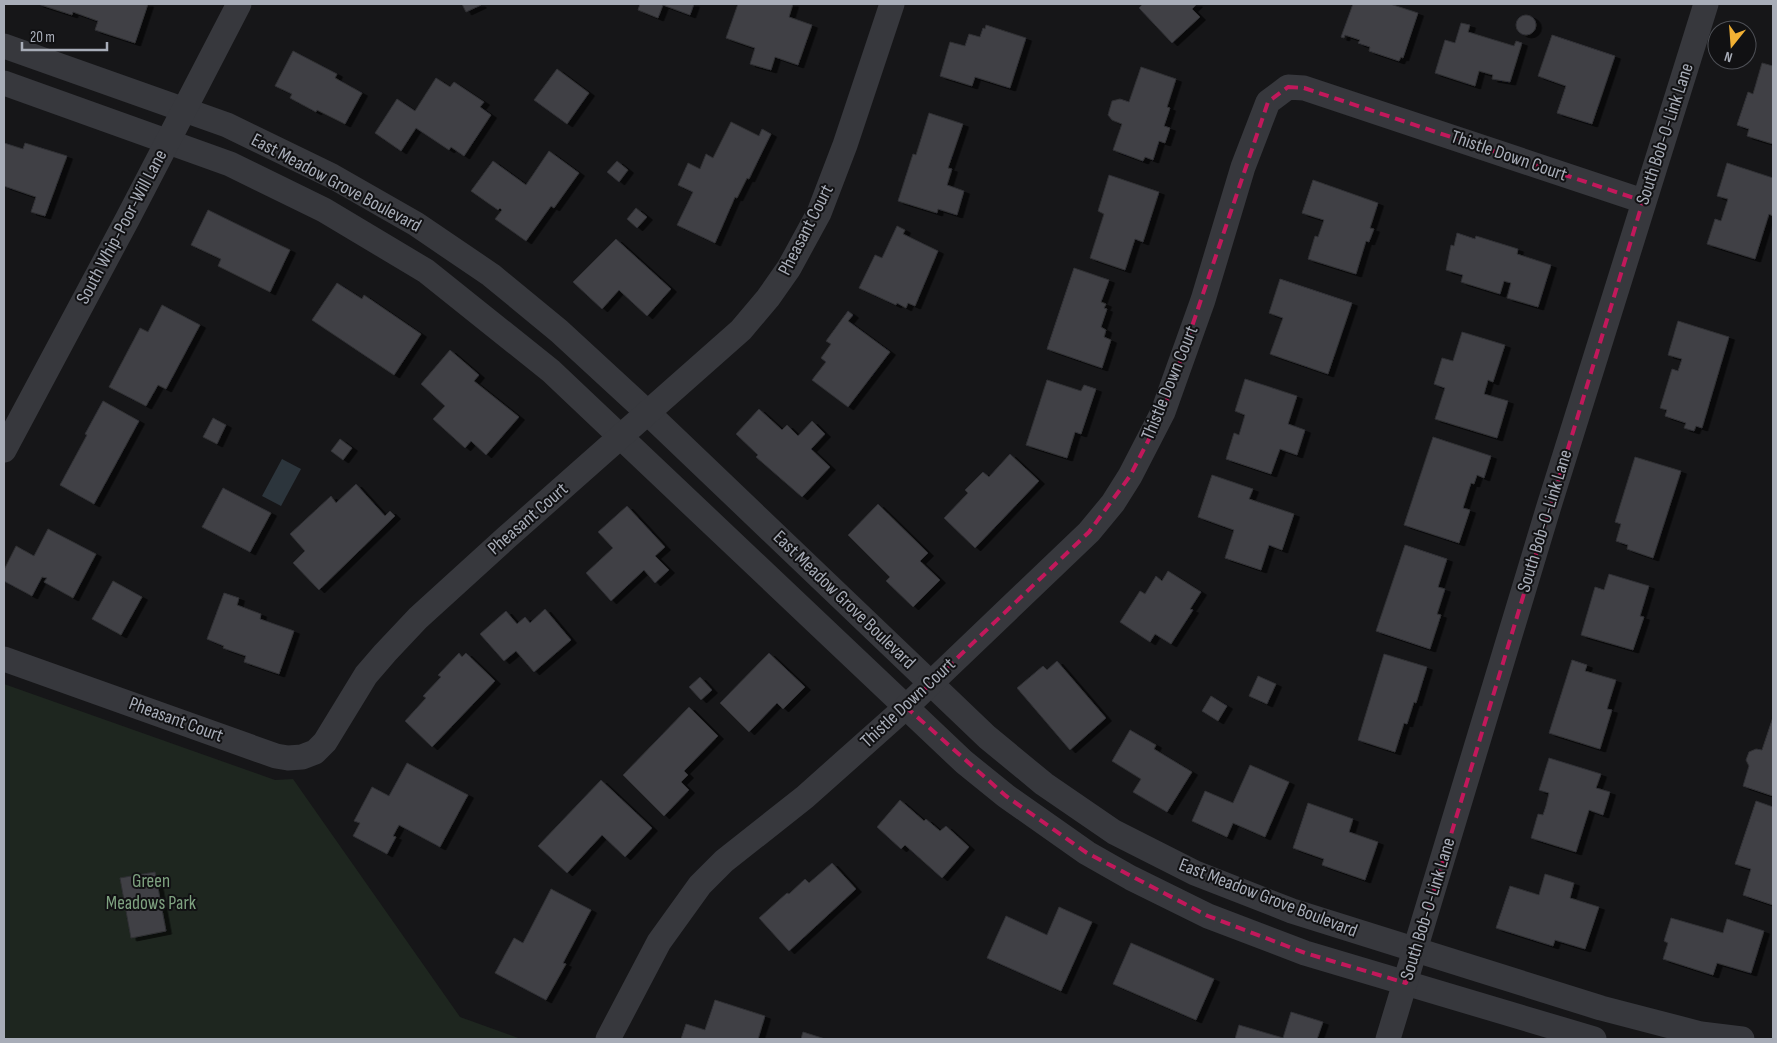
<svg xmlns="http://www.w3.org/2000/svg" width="1777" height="1043" viewBox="0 0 1777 1043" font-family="'Sofia Sans Condensed',sans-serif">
	<defs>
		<filter id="shadow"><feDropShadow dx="5.5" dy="3" stdDeviation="0" flood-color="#0009"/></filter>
	</defs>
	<rect width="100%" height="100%" fill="#161618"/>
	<polygon fill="#1e261f" points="4,684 275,780 293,779 460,1017 521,1039 4,1039"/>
	<polygon fill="#2c353c" points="282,459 301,469 281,506 262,496"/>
	<g fill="#404145" stroke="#303034" filter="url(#shadow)">
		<polygon points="38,4 148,4 135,43 95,30 98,21 73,12 72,15"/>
		<polygon points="462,4 480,4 481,5 466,12"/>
		<polygon points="640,4 694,4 690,15 663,5 658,18 638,10"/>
		<polygon points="738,4 793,4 789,17 812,25 798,65 775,57 771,70 750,64 755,48 726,38"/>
		<polygon points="1143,4 1197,4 1192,9 1200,17 1172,43 1139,8"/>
		<polygon points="1353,4 1390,4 1418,13 1403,58 1401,57 1399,61 1369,51 1370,47 1358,43 1360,40 1345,35 1344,38 1341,37"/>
		<circle cx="1526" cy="25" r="10"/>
		<polygon points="1461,23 1470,25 1468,32 1514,46 1516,41 1522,43 1510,82 1492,79 1493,75 1479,71 1475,86 1435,73 1445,40 1455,43"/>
		<polygon points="986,25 1026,38 1010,88 975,77 972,86 940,76 950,42 965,46 969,34 980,37 983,28 985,29"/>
		<polygon points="1552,35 1615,56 1592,124 1557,113 1566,86 1538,76"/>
		<polygon points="293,51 337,74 335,78 362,93 345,124 317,110 316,112 290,98 292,94 275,86"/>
		<polygon points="1762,63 1773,66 1773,144 1747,136 1749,129 1737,125 1748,92 1753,94"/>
		<polygon points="1141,67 1176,79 1167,107 1170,108 1164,126 1170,128 1165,143 1159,141 1153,160 1145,157 1143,161 1113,150 1122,124 1112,120 1108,115 1112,101 1120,99 1129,102"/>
		<polygon points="557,69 589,93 567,124 534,100"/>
		<polygon points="436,78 450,87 454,82 484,102 480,107 491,115 464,156 451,147 449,150 416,128 401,151 375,133 397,99 415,111"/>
		<polygon points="929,113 963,124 948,168 952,169 947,185 964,191 957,215 938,209 937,213 898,201 913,154 916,155"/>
		<polygon points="731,122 759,136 762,129 771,134 749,179 747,178 737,198 735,197 715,243 677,225 693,192 678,185 688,163 700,169 706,154 713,158"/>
		<polygon points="4,143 23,149 25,143 67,156 45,216 31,212 36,197 4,186"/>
		<polygon points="549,151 579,173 554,208 551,206 526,241 495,219 502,210 500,208 498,210 471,191 493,161 526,185"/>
		<polygon points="617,161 628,170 619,182 607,172"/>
		<polygon points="1727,163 1773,178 1773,216 1769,214 1755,259 1707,244 1715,219 1721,221 1728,199 1717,196"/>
		<polygon points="1109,175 1159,192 1143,242 1135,239 1125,270 1090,258 1104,214 1098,211"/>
		<polygon points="1313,180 1378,203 1370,228 1374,229 1369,242 1366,241 1356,274 1308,259 1315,236 1318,237 1324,220 1302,213"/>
		<polygon points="636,208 647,217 637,228 627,219"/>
		<polygon points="208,210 290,250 270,292 218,266 221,259 191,245"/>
		<polygon points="897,226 905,230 903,234 938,251 915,306 908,303 906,308 897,303 896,305 859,288 875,255 882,258"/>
		<polygon points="1457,233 1475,239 1476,236 1518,249 1517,254 1551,265 1538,307 1507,298 1511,283 1504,281 1500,294 1461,282 1463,275 1446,270 1451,245 1454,246"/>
		<polygon points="616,239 671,289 647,316 619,290 602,309 573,282"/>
		<polygon points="1074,268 1109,280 1101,302 1106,304 1104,308 1107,309 1101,327 1106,330 1104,337 1111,340 1102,368 1047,349"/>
		<polygon points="1280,279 1352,303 1328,374 1270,354 1283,318 1269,313"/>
		<polygon points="337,283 362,299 364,295 421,334 394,375 312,320"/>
		<polygon points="162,305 200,325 166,389 158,385 146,406 109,387 140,328 148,332"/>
		<polygon points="848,311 853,315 848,321 890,352 848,407 812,380 826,362 821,358 831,344 826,341"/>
		<polygon points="1678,321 1729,337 1702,428 1696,426 1694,431 1684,428 1686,423 1665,416 1667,410 1660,408 1672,369 1678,371 1682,359 1668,355"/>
		<polygon points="1462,332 1505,345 1493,382 1488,380 1484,394 1508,401 1497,438 1435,419 1445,388 1434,384 1442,358 1453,361"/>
		<polygon points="450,350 479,375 474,381 519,417 486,455 471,441 465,448 433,419 445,406 421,384"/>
		<polygon points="1245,379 1297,396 1288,424 1305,430 1297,455 1280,449 1271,474 1226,459 1234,433 1239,435 1245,415 1235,411"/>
		<polygon points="1047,380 1081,391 1084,385 1096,389 1081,434 1075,432 1067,458 1026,445"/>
		<polygon points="103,401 139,421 94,504 60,485 87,435 85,434"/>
		<polygon points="759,409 782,430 787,425 798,436 812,421 825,434 811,449 830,467 802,497 756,457 758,455 736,434"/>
		<polygon points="213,418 226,425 217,444 203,437"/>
		<polygon points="1433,437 1491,456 1484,478 1477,475 1474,484 1471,483 1463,508 1470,510 1459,543 1404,525"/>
		<polygon points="340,439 352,448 343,460 331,451"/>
		<polygon points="1010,454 1039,481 975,548 944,518 968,493 965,490 983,472 989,477"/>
		<polygon points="1635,457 1681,471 1653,558 1627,549 1628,545 1616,541 1621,524 1615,522"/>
		<polygon points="1212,475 1253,489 1249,499 1294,514 1282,550 1269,545 1261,570 1225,558 1234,530 1198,517"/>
		<polygon points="356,484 385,516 390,511 395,516 319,590 293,563 305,551 290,534 331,496 336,503"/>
		<polygon points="223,488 271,513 250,552 202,527"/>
		<polygon points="878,504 928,553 920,561 940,580 913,607 886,581 890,577 848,535"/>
		<polygon points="627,506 665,547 655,556 669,570 655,583 644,570 611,601 586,573 613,548 598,532"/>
		<polygon points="48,529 96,554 73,598 44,582 47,578 42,577 32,596 4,581 4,570 16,546 34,556"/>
		<polygon points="1405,545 1447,559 1438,587 1445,589 1437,614 1441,615 1430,649 1376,631"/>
		<polygon points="1168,571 1201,592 1190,609 1193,610 1171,644 1155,634 1150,642 1120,622 1140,591 1145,594 1156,576 1162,581"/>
		<polygon points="1609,574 1649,586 1640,616 1644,617 1633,650 1581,635 1595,587 1604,590"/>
		<polygon points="113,581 142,597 121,635 92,619"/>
		<polygon points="224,593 239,598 237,605 261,614 260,619 294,631 279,674 244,662 246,656 223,648 224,646 207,639"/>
		<polygon points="545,609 571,640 534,672 516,651 504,661 480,634 506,611 517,624 525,617 530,623"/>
		<polygon points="459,653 462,657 466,653 495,681 432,747 405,721 426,698 423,696 441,677 438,675"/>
		<polygon points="769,653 805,687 783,709 777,703 749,732 720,703"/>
		<polygon points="1384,654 1427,667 1416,703 1414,702 1407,724 1404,723 1395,752 1358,740"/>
		<polygon points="1572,660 1587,665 1585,671 1616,680 1607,709 1612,710 1600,749 1549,733"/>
		<polygon points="1057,661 1106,718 1070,750 1017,688 1043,666 1047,670"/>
		<polygon points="1258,676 1276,684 1267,704 1249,696"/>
		<polygon points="700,677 712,690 701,700 689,687"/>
		<polygon points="1211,696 1227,706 1218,721 1202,711"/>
		<polygon points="689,707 718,736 684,771 688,775 681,782 689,790 664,816 623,775"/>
		<polygon points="1773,717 1773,796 1743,786 1749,766 1746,760 1749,752 1756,749 1762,750"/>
		<polygon points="1130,730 1156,745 1154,749 1192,772 1167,812 1133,792 1141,779 1112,761"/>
		<polygon points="1549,758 1601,774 1596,788 1610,792 1603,815 1589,810 1576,852 1531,838 1538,814 1543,815 1546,806 1549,793 1539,790"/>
		<polygon points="407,763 468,795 440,847 399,825 393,836 396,837 387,854 353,836 360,823 354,821 372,787 389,796"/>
		<polygon points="1250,765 1289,782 1265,837 1233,823 1227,837 1192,821 1205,791 1233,803"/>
		<polygon points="601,780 652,828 625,857 602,835 567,873 538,846"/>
		<polygon points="900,800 924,821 926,819 940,831 946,826 969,847 942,878 905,845 901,849 877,827"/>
		<polygon points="1756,801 1773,807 1773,905 1743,895 1751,869 1735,864"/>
		<polygon points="1308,803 1353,819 1349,832 1378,842 1365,880 1322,865 1324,859 1293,848"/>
		<polygon points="832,863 856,889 789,951 759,918 787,893 789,894 805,879 809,883"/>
		<polygon points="155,872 166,931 131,938 120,878"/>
		<polygon points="1545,874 1574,883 1570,898 1599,907 1585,949 1555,940 1553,946 1496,928 1510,886 1539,895"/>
		<polygon points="551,889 591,910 563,963 566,964 546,1000 495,973 514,938 523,943"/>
		<polygon points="1059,907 1092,922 1061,991 987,958 1006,916 1047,935"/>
		<polygon points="1671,918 1723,933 1727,919 1764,931 1751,973 1717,963 1713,975 1663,959 1668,943 1664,941"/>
		<polygon points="1131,943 1214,979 1196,1020 1113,984"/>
		<polygon points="715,1000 765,1016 758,1039 681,1039 686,1024 705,1030"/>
		<polygon points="1291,1012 1323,1022 1317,1039 1235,1039 1239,1025 1283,1038"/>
		<polygon points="803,1032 825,1039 801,1039"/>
	</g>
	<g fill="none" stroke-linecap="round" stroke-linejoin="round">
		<g stroke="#37383d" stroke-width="25">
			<polyline points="4,46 227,125 332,176 416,224 491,275 559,331 648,413 987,737 1044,784 1114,832 1195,873 1292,911 1601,1008 1701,1034 1742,1039"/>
			<polyline points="4,83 230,164 324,210 426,271 551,371 964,762 1006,796 1087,853 1131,878 1208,916 1305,953 1594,1039"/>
			<polyline points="4,450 128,218 239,4"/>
			<polyline points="4,659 276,756 288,758 302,757 315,752 325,742 366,675 385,653 418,618 507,537 741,330 768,298 789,268 819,213 845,145 892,4"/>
			<polyline points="608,1039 659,942 700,885 724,861 805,797 906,707 1089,532 1113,503 1130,476 1163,412 1203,300 1243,167 1268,102 1288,87 1304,88 1643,201"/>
			<polyline points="1388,1039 1549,506 1706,4"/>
		</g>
	</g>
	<path fill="none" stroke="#c2185b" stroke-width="4" stroke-dasharray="10 6" stroke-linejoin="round" d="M1288,87L1304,88L1643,201L1406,983L1305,953L1208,916L1087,853L1006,796L906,707L1089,532L1130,476L1163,412L1268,102Z"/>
	<g text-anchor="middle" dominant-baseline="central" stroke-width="4" stroke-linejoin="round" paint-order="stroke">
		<g font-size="19" fill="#a8adb8" stroke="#111113">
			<text transform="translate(1665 134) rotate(-72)">South Bob-O-Link Lane</text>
			<text transform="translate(1509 156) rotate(19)">Thistle Down Court</text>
			<text transform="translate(336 183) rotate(28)">East Meadow Grove Boulevard</text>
			<text transform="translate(122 227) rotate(-62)">South Whip-Poor-Will Lane</text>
			<text transform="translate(806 230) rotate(-63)">Pheasant Court</text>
			<text transform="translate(1170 383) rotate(-68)">Thistle Down Court</text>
			<text transform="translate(528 519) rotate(-41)">Pheasant Court</text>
			<text transform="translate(1545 521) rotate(-73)">South Bob-O-Link Lane</text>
			<text transform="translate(844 600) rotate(44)">East Meadow Grove Boulevard</text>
			<text transform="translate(908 703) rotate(-43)">Thistle Down Court</text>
			<text transform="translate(176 720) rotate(20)">Pheasant Court</text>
			<text transform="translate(1268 898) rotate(21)">East Meadow Grove Boulevard</text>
			<text transform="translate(1428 909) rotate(-73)">South Bob-O-Link Lane</text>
		</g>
		<g font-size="19" fill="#7fa381" stroke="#111113">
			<text x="151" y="881">Green<tspan x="151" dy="22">Meadows Park</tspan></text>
		</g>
	</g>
	<rect width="1777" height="1043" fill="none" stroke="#a8adb8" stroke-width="10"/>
	<g transform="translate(1732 45) rotate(197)"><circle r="24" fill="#111113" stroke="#4d4f55"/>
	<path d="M0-4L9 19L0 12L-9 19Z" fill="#f2b134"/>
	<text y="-8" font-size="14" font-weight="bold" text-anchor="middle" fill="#a8adb8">N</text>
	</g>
	<path d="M22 42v8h85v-8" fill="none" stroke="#a8adb8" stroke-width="2.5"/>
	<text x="30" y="42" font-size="15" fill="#a8adb8" stroke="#111113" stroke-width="4" paint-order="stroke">20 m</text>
</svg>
